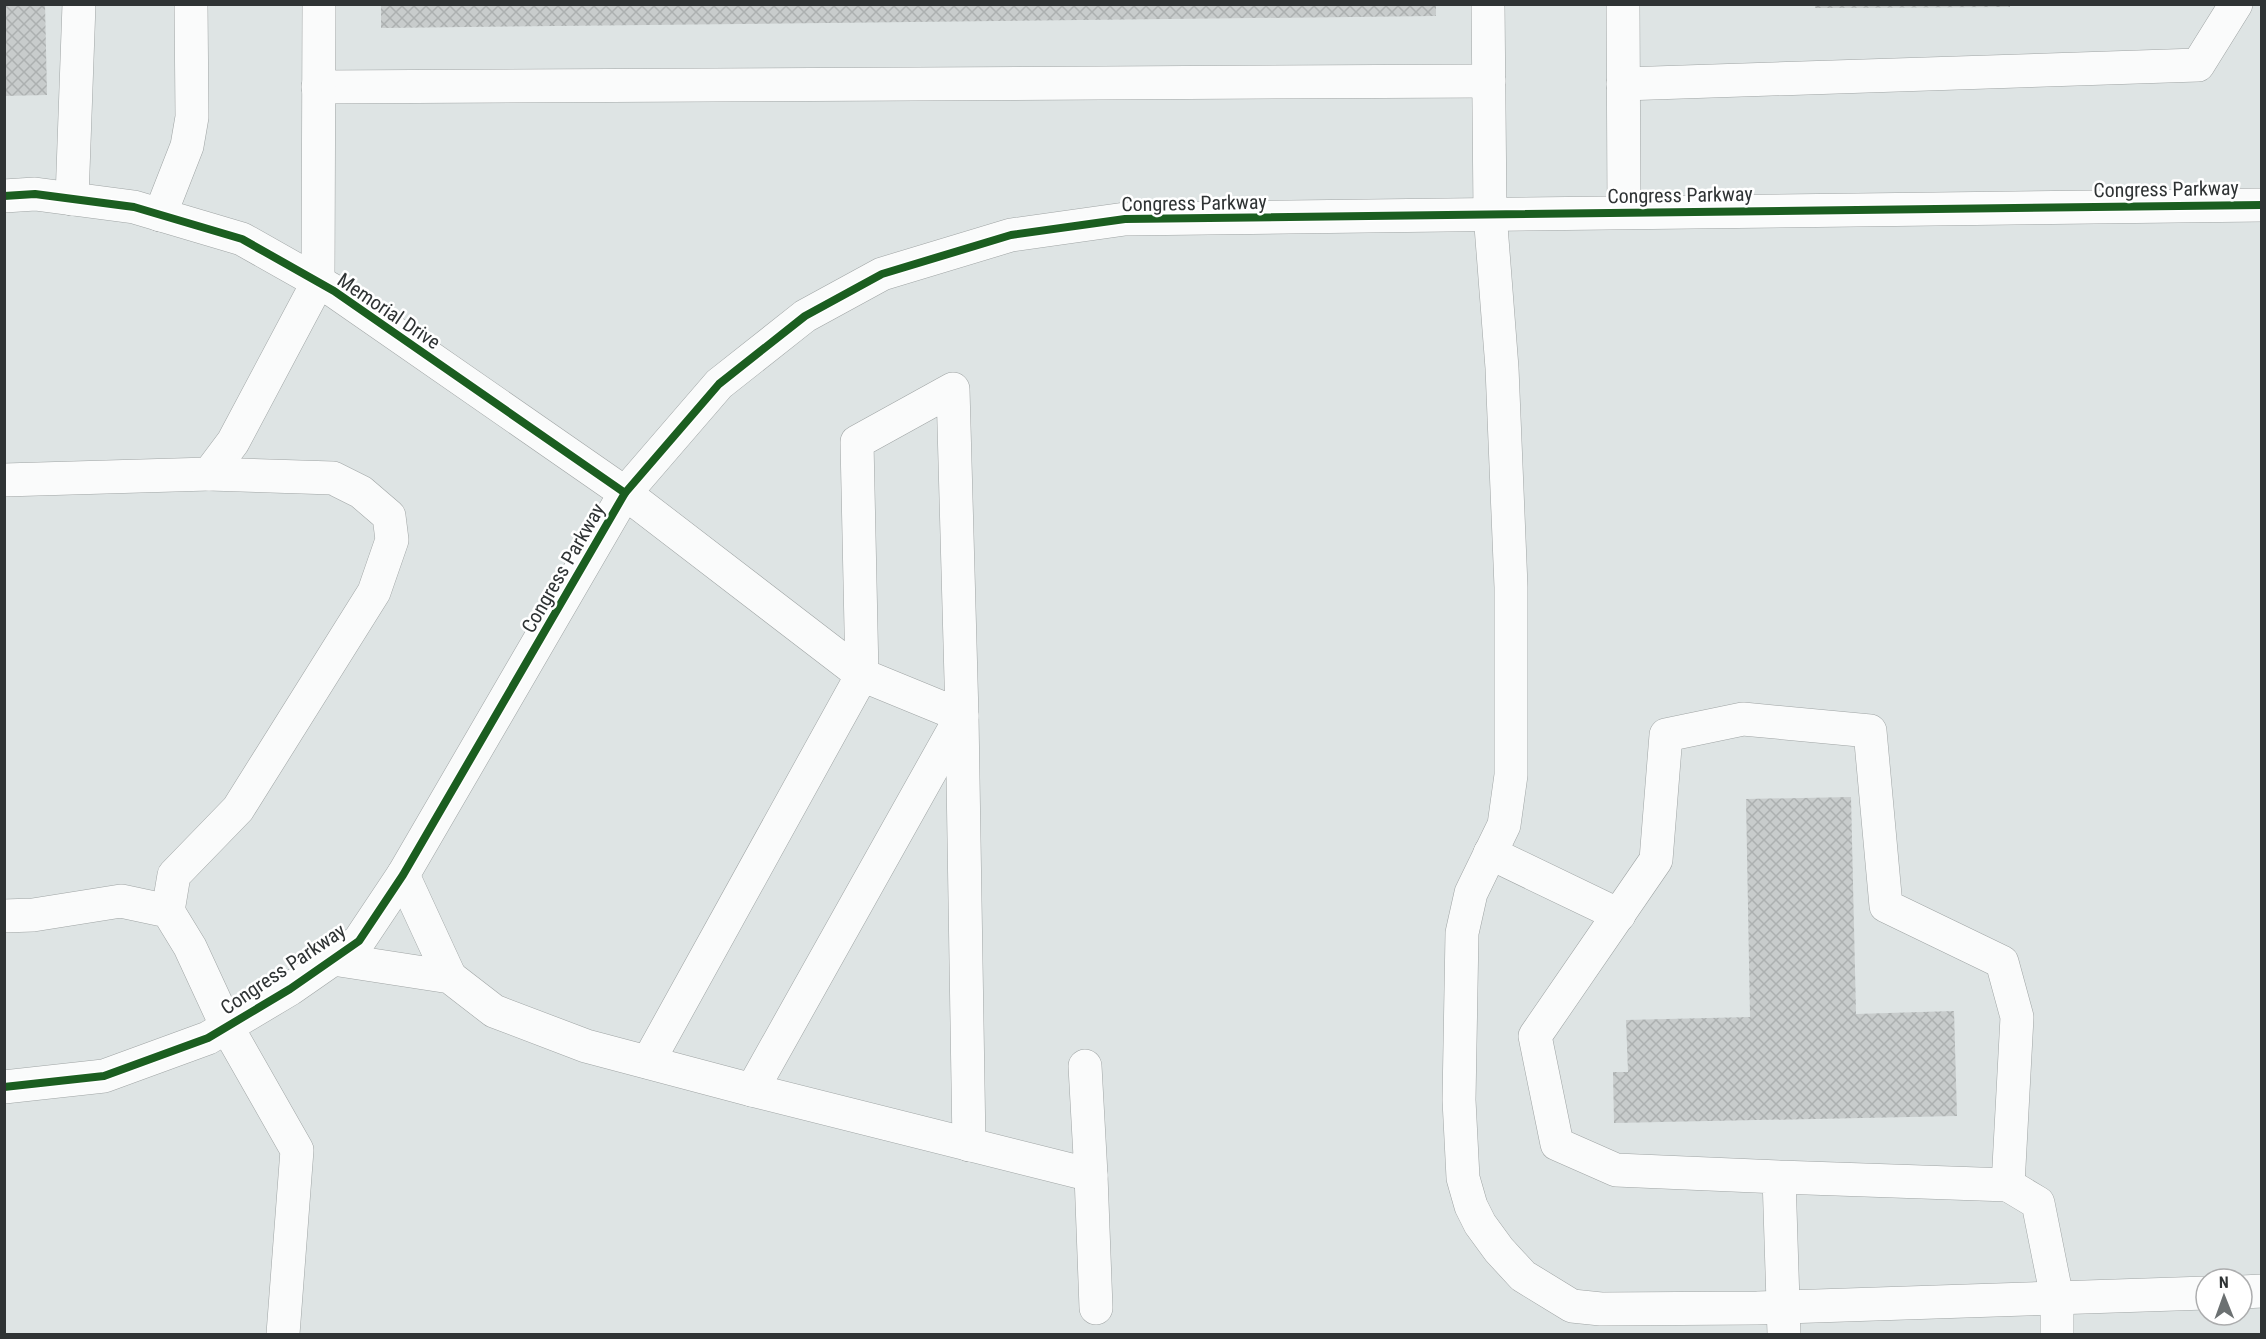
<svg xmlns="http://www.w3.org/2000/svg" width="2266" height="1339" viewBox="0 0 2266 1339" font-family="'Roboto Condensed',sans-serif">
	<defs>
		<pattern id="building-cross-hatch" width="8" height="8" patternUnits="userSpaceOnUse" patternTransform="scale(1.5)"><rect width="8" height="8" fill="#c8cccc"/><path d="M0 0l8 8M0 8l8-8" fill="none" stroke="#acb0b0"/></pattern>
	</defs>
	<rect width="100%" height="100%" fill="#dee4e4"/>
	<g fill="url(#building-cross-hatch)">
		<polygon points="4,4 45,4 47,95 4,96"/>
		<polygon points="381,4 1436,4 1436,16 381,28"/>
		<polygon points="1815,4 2010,4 2010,7 1815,8"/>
		<polygon points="1851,797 1856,1014 1954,1011 1957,1116 1614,1123 1613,1072 1628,1072 1626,1020 1750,1017 1746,799"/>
	</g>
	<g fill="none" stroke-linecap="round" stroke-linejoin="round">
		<g stroke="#9fa4a4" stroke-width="34">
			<g id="minor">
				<polyline points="1488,4 1490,213 1502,368 1511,587 1511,775 1504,825 1471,893 1462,933 1459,1100 1463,1178 1471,1206 1480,1224 1499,1250 1523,1276 1572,1306 1601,1309 1757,1308 2206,1293"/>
				<polyline points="1623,4 1624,212"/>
				<polyline points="1623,84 2198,65 2236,4"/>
				<polyline points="318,87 1489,81"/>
				<polyline points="4,196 35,194 134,207 242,239 334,291 625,493 862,675"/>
				<polyline points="72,199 79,4"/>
				<polyline points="160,215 187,146 192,117 191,4"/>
				<polyline points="4,480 209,474 233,442 318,282 319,4"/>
				<polyline points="962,716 969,1145"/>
				<polyline points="1490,853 1619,915"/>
				<polyline points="403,875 450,977"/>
				<polyline points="168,911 174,875 238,809 374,592 392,540 389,516 361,492 333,478 209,474"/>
				<polyline points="4,916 33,915 121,901 168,911 190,947 227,1027 297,1150 283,1334"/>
				<polyline points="333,959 450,977 494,1011 586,1046 752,1090 1091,1175 1085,1066"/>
				<polyline points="648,1062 862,675 962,716 953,389 857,442 862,675"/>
				<polyline points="4,1087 104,1076 208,1038 290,989 359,941 403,875 625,493 719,384 805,316 882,274 1011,235 1125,219 2262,205"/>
				<polyline points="752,1090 961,717"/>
				<polyline points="1091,1175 1096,1308"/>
				<polyline points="1779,1177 2008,1185 2017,1017 2002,962 1886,906 1870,731 1743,719 1666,735 1656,860 1535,1036 1557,1144 1616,1170 1779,1177 1784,1334"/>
				<polyline points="2008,1185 2038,1203 2057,1298 2057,1334"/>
				<polyline points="2242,1292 2262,1291"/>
			</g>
		</g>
		<use href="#minor" stroke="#fafbfb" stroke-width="33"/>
		<g stroke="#fff" stroke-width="11">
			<g id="cycleway">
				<polyline points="4,196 35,194 134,207 242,239 334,291 625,493"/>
				<polyline points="4,1087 104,1076 208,1038 290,989 359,941 403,875 625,493 719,384 805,316 882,274 1011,235 1125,219 2262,205"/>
			</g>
		</g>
		<use href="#cycleway" stroke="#1b5e20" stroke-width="8"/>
	</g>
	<g text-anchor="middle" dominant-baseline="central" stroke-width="5" stroke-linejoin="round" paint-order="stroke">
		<g font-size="20" fill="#2f3334" stroke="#fff">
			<text transform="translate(2166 189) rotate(-1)">Congress Parkway</text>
			<text transform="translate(1680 195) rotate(-1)">Congress Parkway</text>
			<text transform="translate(1194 203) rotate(-1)">Congress Parkway</text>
			<text transform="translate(389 311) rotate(34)">Memorial Drive</text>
			<text transform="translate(563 568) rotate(-60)">Congress Parkway</text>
			<text transform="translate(283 969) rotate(-34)">Congress Parkway</text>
		</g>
	</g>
	<rect width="2266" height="1339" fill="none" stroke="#2f3334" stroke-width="12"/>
	<g transform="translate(2224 1297) rotate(359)"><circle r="28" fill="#ffffff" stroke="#acadae" stroke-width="1.5"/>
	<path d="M0-4.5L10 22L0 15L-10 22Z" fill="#6c7172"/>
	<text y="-9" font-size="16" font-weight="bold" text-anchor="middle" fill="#2f3334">N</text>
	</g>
</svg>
